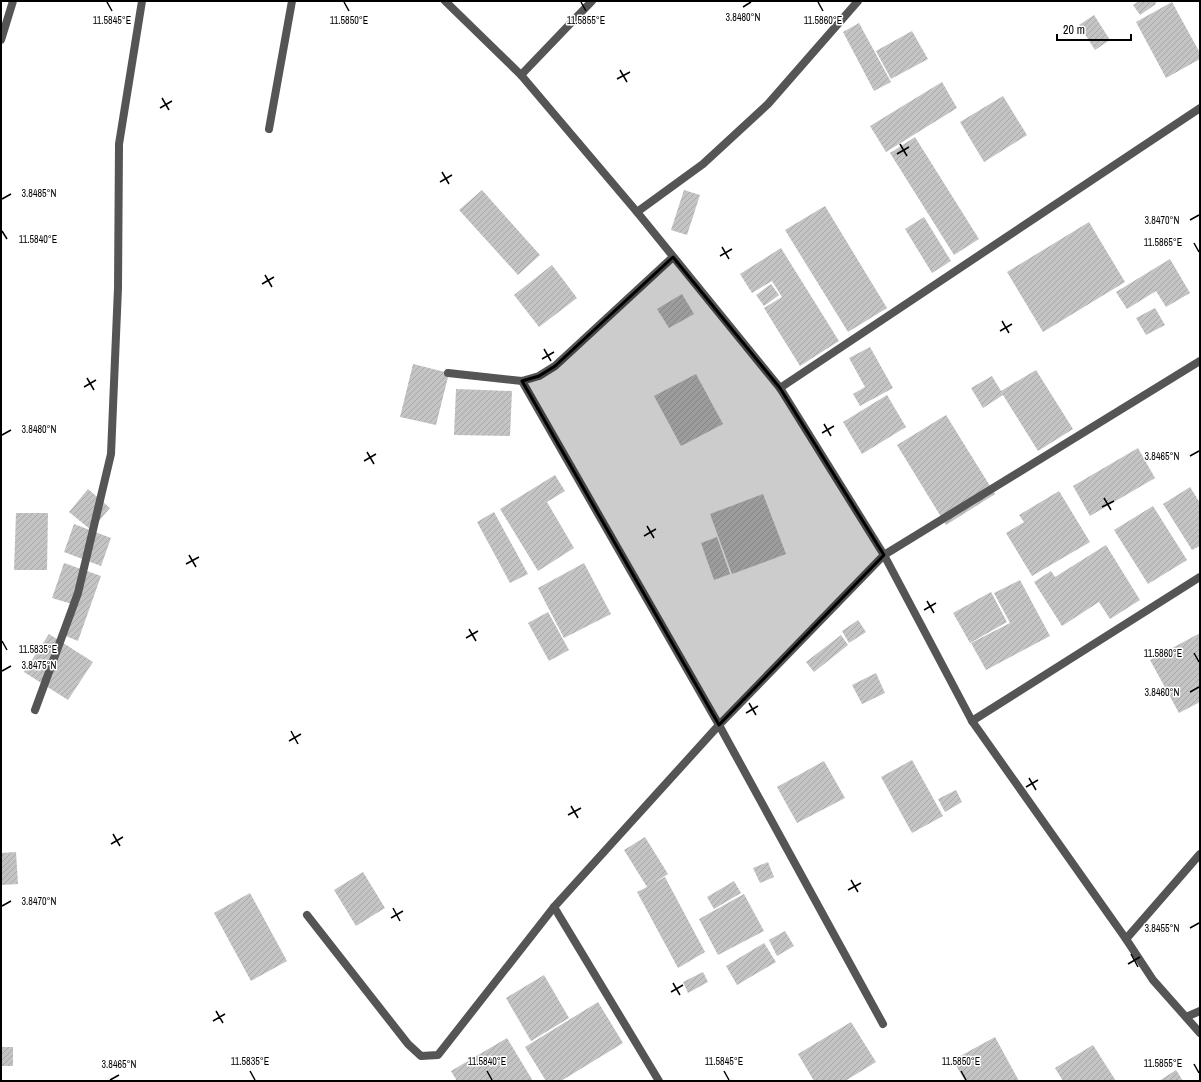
<svg xmlns="http://www.w3.org/2000/svg" width="1201" height="1082" viewBox="0 0 1201 1082" font-family="'Archivo Narrow',sans-serif">
	<defs>
		<pattern id="building-hatch" width="6" height="6" patternUnits="userSpaceOnUse"><rect width="6" height="6" fill="#c4c4c4"/><path d="M-1 1l2-2M0 6l6-6M5 7l2-2" fill="none" stroke="#a7a7a7"/></pattern>
	</defs>
	<rect width="100%" height="100%" fill="#fff"/>
	<g fill="url(#building-hatch)">
		<polygon points="1139,1 1155,1 1156,4 1140,15 1133,5"/>
		<polygon points="1172,2 1200,53 1200,59 1166,78 1136,22"/>
		<polygon points="1094,15 1110,40 1095,50 1079,25"/>
		<polygon points="859,23 891,82 874,91 843,32"/>
		<polygon points="912,31 928,59 891,79 876,51"/>
		<polygon points="942,82 957,108 886,152 870,126"/>
		<polygon points="1003,96 1027,135 984,162 960,122"/>
		<polygon points="915,137 979,239 954,255 890,153"/>
		<polygon points="482,190 540,255 518,275 459,210"/>
		<polygon points="684,190 700,195 687,235 671,230"/>
		<polygon points="825,206 887,308 848,332 785,230"/>
		<polygon points="924,217 951,261 932,273 905,229"/>
		<polygon points="1089,222 1125,282 1043,332 1007,272"/>
		<polygon points="781,248 839,341 800,366 764,308 782,297 772,281 752,293 740,274"/>
		<polygon points="1170,259 1190,293 1166,307 1156,291 1127,309 1116,292"/>
		<polygon points="552,265 577,298 539,327 514,295"/>
		<polygon points="771,284 779,295 764,306 756,295"/>
		<polygon points="682,294 694,314 669,328 657,309"/>
		<polygon points="1155,308 1165,325 1146,335 1136,318"/>
		<polygon points="870,347 893,388 860,406 853,394 865,387 849,358"/>
		<polygon points="413,364 449,373 436,425 400,417"/>
		<polygon points="1036,370 1073,429 1038,451 1003,395 983,408 971,388 992,376 1001,391"/>
		<polygon points="696,374 723,424 681,446 654,396"/>
		<polygon points="456,389 512,391 510,436 454,435"/>
		<polygon points="887,395 906,427 862,454 843,422"/>
		<polygon points="946,415 995,494 946,525 897,445"/>
		<polygon points="1138,448 1155,478 1090,516 1073,486"/>
		<polygon points="555,475 565,491 547,502 574,548 538,571 500,509"/>
		<polygon points="1190,487 1200,503 1200,546 1192,550 1163,504"/>
		<polygon points="88,489 110,508 91,530 69,512"/>
		<polygon points="1059,491 1090,542 1032,576 1006,533 1024,522 1019,515"/>
		<polygon points="763,494 786,554 732,574 710,514"/>
		<polygon points="1153,506 1187,560 1148,584 1114,530"/>
		<polygon points="494,512 528,574 510,583 477,522"/>
		<polygon points="16,513 48,513 47,570 14,570"/>
		<polygon points="74,524 111,538 101,566 64,552"/>
		<polygon points="717,537 730,574 714,580 701,543"/>
		<polygon points="1106,545 1140,600 1110,619 1099,602 1062,626 1034,582 1051,571 1055,577"/>
		<polygon points="64,563 101,576 78,641 61,634 72,604 52,598"/>
		<polygon points="584,563 611,614 564,638 538,588"/>
		<polygon points="1020,580 1050,636 986,670 971,643 1010,623 994,593"/>
		<polygon points="991,592 1007,622 970,643 953,613"/>
		<polygon points="548,612 569,650 549,661 528,623"/>
		<polygon points="858,620 866,632 849,643 842,631"/>
		<polygon points="1200,633 1200,702 1179,713 1150,660"/>
		<polygon points="49,634 93,662 68,700 24,672"/>
		<polygon points="841,635 848,645 814,672 806,662"/>
		<polygon points="876,673 885,693 862,704 852,685"/>
		<polygon points="912,760 943,816 912,833 881,777"/>
		<polygon points="824,761 845,798 797,823 777,787"/>
		<polygon points="956,790 962,802 945,812 938,799"/>
		<polygon points="645,837 668,874 654,883 665,877 705,952 678,968 637,892 647,887 624,850"/>
		<polygon points="16,852 18,884 1,885 1,853"/>
		<polygon points="768,862 774,877 760,883 753,868"/>
		<polygon points="363,872 385,908 356,926 334,890"/>
		<polygon points="734,881 741,893 714,909 707,897"/>
		<polygon points="250,893 287,961 251,981 214,913"/>
		<polygon points="744,894 764,931 718,955 699,919"/>
		<polygon points="785,931 794,946 777,956 769,940"/>
		<polygon points="764,943 776,962 737,985 726,966"/>
		<polygon points="703,972 708,982 688,993 683,982"/>
		<polygon points="544,975 569,1018 531,1041 506,998"/>
		<polygon points="598,1002 623,1043 561,1081 546,1081 525,1047"/>
		<polygon points="851,1022 876,1062 845,1081 814,1081 798,1054"/>
		<polygon points="995,1037 1019,1081 965,1081 953,1060"/>
		<polygon points="507,1038 533,1081 457,1081 451,1071"/>
		<polygon points="1093,1045 1116,1081 1063,1081 1055,1068"/>
		<rect x="1" y="1047" width="12" height="19"/>
		<polygon points="1176,1070 1183,1081 1159,1081"/>
	</g>
	<g fill="none" stroke-linecap="round" stroke-linejoin="round">
		<g stroke="#555" stroke-width="8">
			<polyline points="445,1 521,75 637,212 780,388 884,555 972,721 1126,939 1153,980 1200,1033"/>
			<polyline points="1,40 13,1"/>
			<polyline points="521,75 592,1"/>
			<polyline points="269,129 292,1"/>
			<polyline points="637,212 703,164 768,104 858,1"/>
			<polyline points="448,373 522,381 539,376 555,366 673,257"/>
			<polyline points="522,381 719,725 883,1024"/>
			<polyline points="780,388 1200,108"/>
			<polyline points="35,710 78,593 111,454 118,288 119,144 142,1"/>
			<polyline points="972,721 1200,577"/>
			<polyline points="554,907 659,1081"/>
			<polyline points="307,915 408,1044 421,1056 438,1055 554,907 719,725 884,555 1200,361"/>
			<polyline points="1126,939 1200,854"/>
			<polyline points="1186,1017 1200,1011"/>
		</g>
	</g>
	<path fill="#000" fill-opacity="0.2" stroke="#000" stroke-width="3" stroke-linejoin="round" d="M673,257L780,388L884,555L719,725L522,381L539,376L555,366Z"/>
	<path fill="none" stroke="#000" stroke-width="1.5" d="M107,2L112,11M344,2L349,11M581,2L586,11M818,2L823,11M743,7L751,2M620,70L627,82M617,79L630,72M162,98L169,110M160,108L172,101M900,144L907,156M897,154L909,147M442,172L449,184M440,182L452,175M2,199L11,194M1190,220L1199,215M2,231L7,239M1194,243L1199,252M722,247L729,259M720,256L732,249M265,275L272,287M262,284L274,277M1002,321L1009,333M1000,331L1012,324M544,349L551,361M542,359L554,352M87,378L94,390M84,387L96,380M824,424L831,436M822,433L834,426M2,435L11,430M367,452L374,464M1190,456L1199,451M364,461L376,454M1104,498L1111,510M1102,507L1114,501M647,526L654,538M644,536L656,529M189,555L196,567M186,564L199,557M927,601L934,613M924,610L936,603M469,629L476,641M466,638L478,631M2,641L7,650M1194,653L1199,662M2,671L11,666M1190,692L1199,687M749,703L756,715M746,713L758,706M291,731L298,744M289,741L301,734M1029,778L1036,790M1026,787L1038,780M571,806L578,818M568,815L581,808M113,834L120,846M111,844L123,837M851,880L858,892M848,890L861,883M2,906L11,901M393,908L400,921M391,918L403,911M1190,928L1199,923M1131,954L1138,967M1128,964L1140,957M673,983L680,995M671,992L683,985M216,1011L223,1023M213,1021L225,1014M1194,1064L1199,1073M250,1071L255,1080M487,1071L492,1080M724,1071L729,1080M961,1071L966,1080M110,1080L119,1075"/>
	<g font-size="10" text-anchor="middle" fill="#000" stroke="#fff" stroke-width="3" stroke-linejoin="round" paint-order="stroke">
		<text x="743" y="21">3.8480°N</text>
		<text x="112" y="24">11.5845°E</text>
		<text x="349" y="24">11.5850°E</text>
		<text x="823" y="24">11.5860°E</text>
		<text x="586" y="24">11.5855°E</text>
		<text x="39" y="197">3.8485°N</text>
		<text x="1162" y="224">3.8470°N</text>
		<text x="38" y="243">11.5840°E</text>
		<text x="1163" y="246">11.5865°E</text>
		<text x="39" y="433">3.8480°N</text>
		<text x="1162" y="460">3.8465°N</text>
		<text x="38" y="653">11.5835°E</text>
		<text x="1163" y="657">11.5860°E</text>
		<text x="39" y="669">3.8475°N</text>
		<text x="1162" y="696">3.8460°N</text>
		<text x="39" y="905">3.8470°N</text>
		<text x="1162" y="932">3.8455°N</text>
		<text x="250" y="1065">11.5835°E</text>
		<text x="487" y="1065">11.5840°E</text>
		<text x="724" y="1065">11.5845°E</text>
		<text x="961" y="1065">11.5850°E</text>
		<text x="1163" y="1067">11.5855°E</text>
		<text x="119" y="1068">3.8465°N</text>
	</g>
	<rect width="1201" height="1082" fill="none" stroke="#000000" stroke-width="4"/>
	<path d="M1057 34v6h74v-6" fill="none" stroke="#000000" stroke-width="2"/>
	<text x="1063" y="34" font-size="12" fill="#000000" stroke="#ffffff" stroke-width="3" paint-order="stroke">20 m</text>
</svg>
